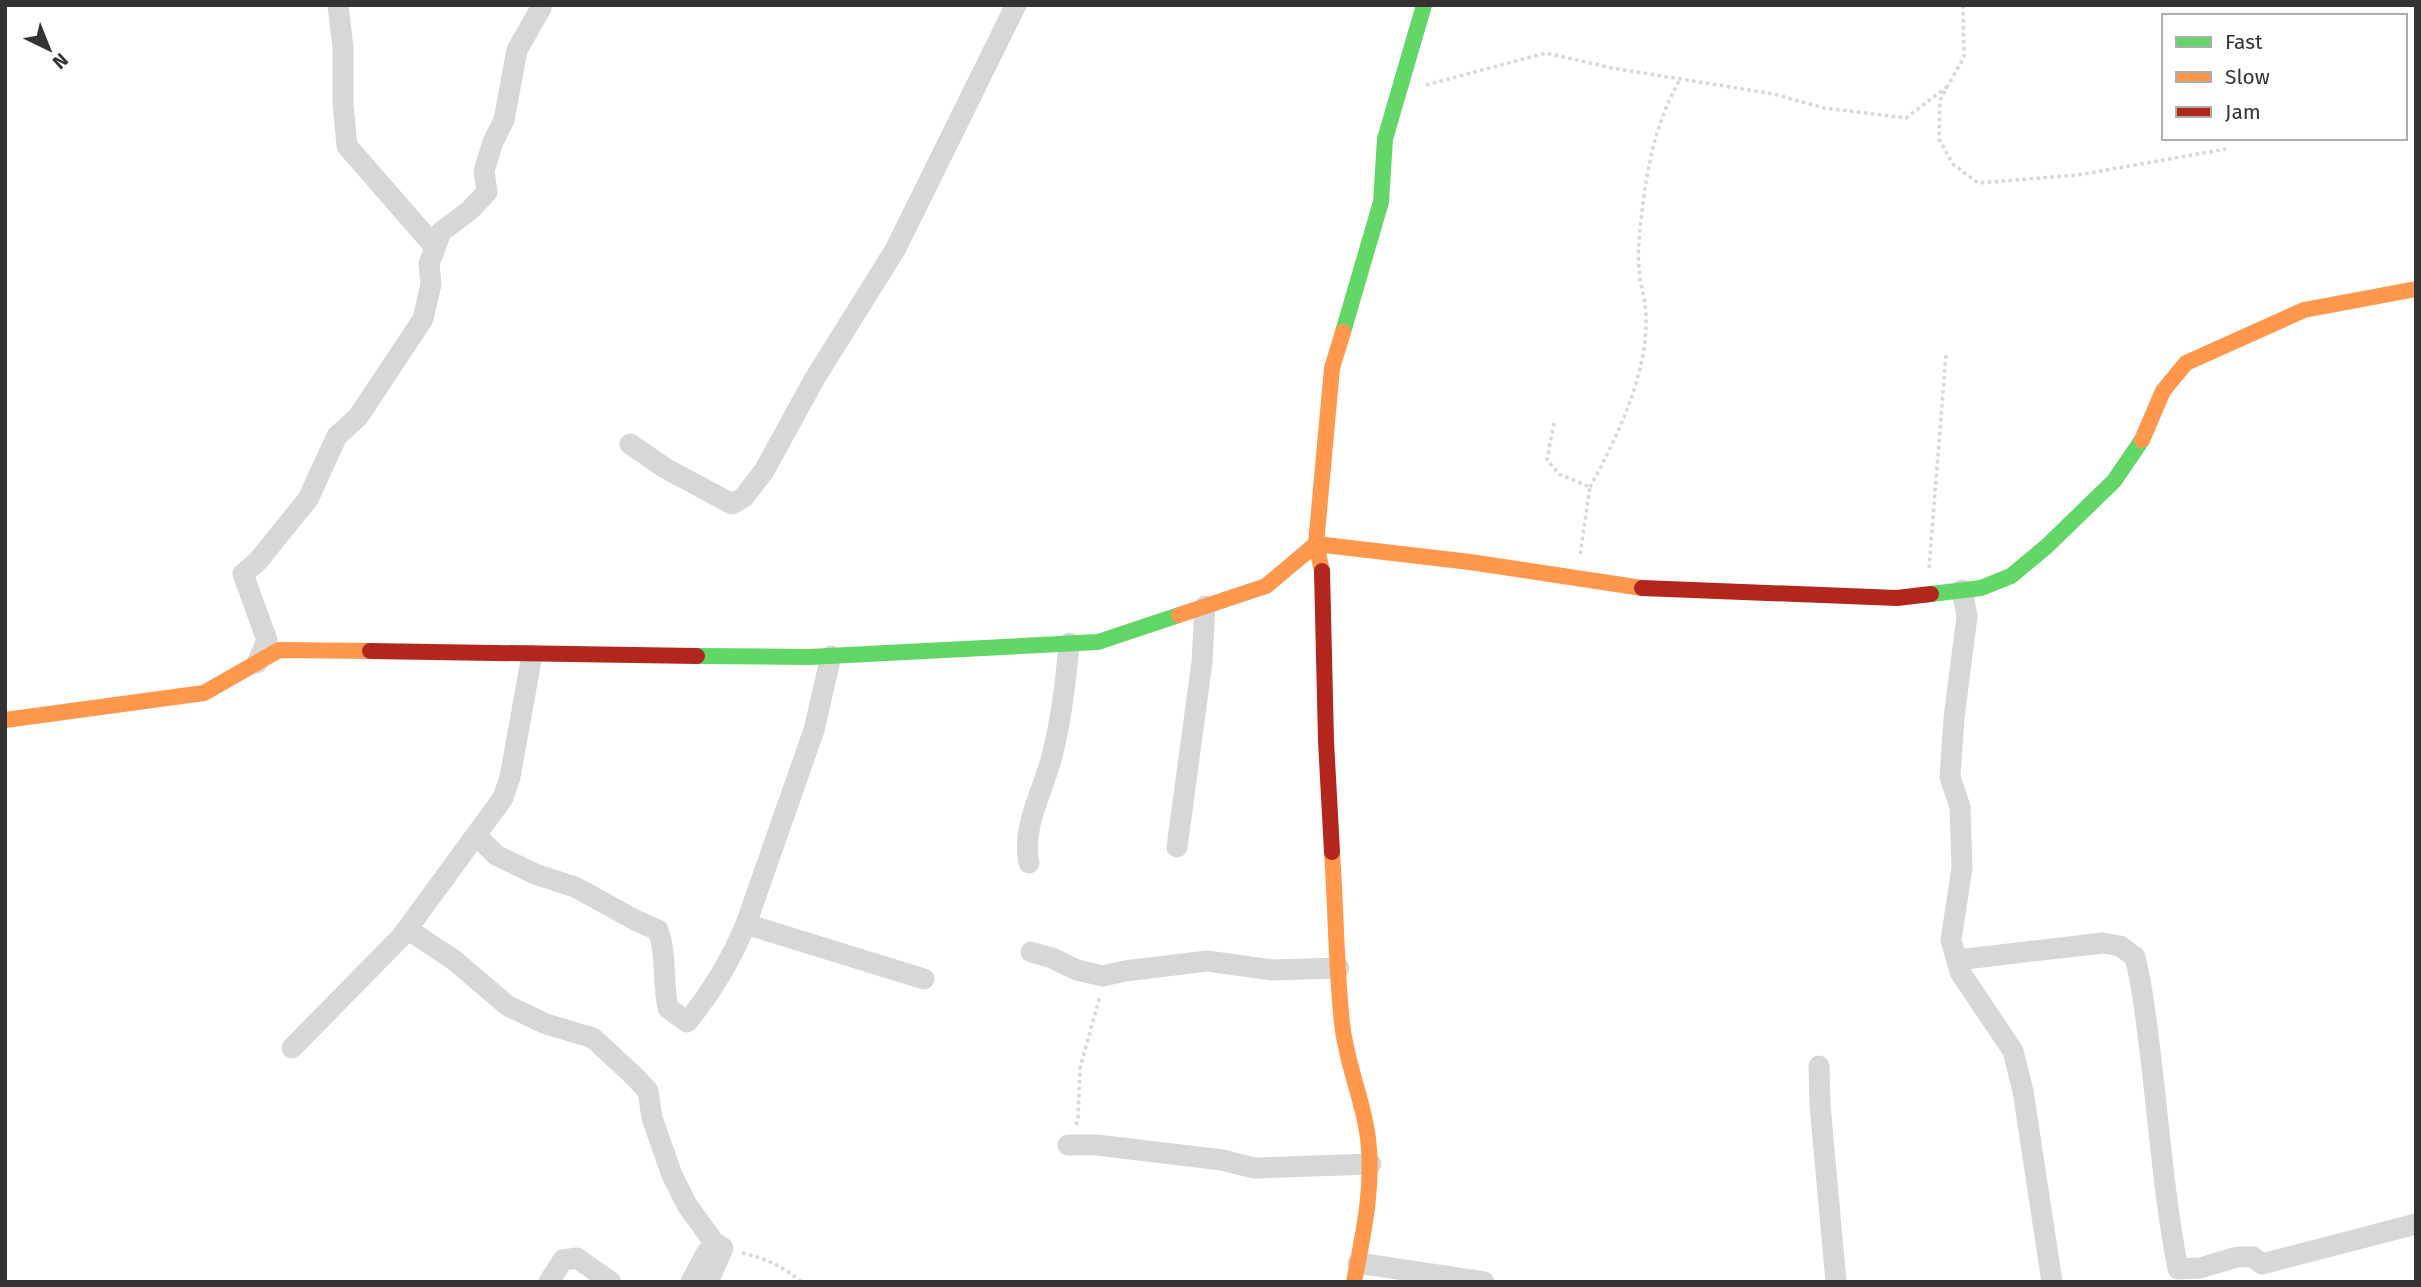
<svg xmlns="http://www.w3.org/2000/svg" width="2421" height="1287" viewBox="0 0 2421 1287" font-family="'Fira Sans',sans-serif">
	<rect width="100%" height="100%" fill="#fff"/>
	<g fill="none" stroke-linecap="round" stroke-linejoin="round">
		<g stroke="#d7d7d7" stroke-width="3.5" stroke-dasharray="3.5 3.5" stroke-linecap="butt">
			<polyline points="1963,5 1964,57 1940,100 1939,139 1953,164 1978,183 2078,175 2226,149"/>
			<polyline points="1426,85 1546,53 1612,68 1774,94 1824,108 1906,118 1948,86"/>
			<polyline points="1554,423 1547,460 1559,474 1590,487 1580,555"/>
			<path d="M1590,487C1617,438 1648,373 1646,316C1646,301 1640,285 1639,269C1637,244 1641,220 1644,195C1651,149 1658,120 1680,79"/>
			<polyline points="1929,568 1946,355"/>
			<polyline points="1076,1125 1078,1118 1080,1068 1100,996"/>
			<path d="M742,1253C766,1258 783,1267 802,1282"/>
		</g>
		<g stroke="#d7d7d7" stroke-width="21">
			<polyline points="338,5 343,48 343,104 347,146 435,247"/>
			<polyline points="630,444 665,468 732,504 744,497 764,471 815,378 895,250 1016,5"/>
			<polyline points="1962,590 1967,616 1954,718 1950,777 1960,807 1962,868 1951,940 1960,972 2013,1051 2023,1091 2052,1282"/>
			<polyline points="257,663 267,640 243,574 258,561 308,499 337,436 358,417 423,319 431,284 429,264 441,232 470,210 487,192 484,171 493,142 504,120 517,50 541,8"/>
			<path d="M476,835L496,855L535,874L575,887L637,921L658,930C667,955 662,980 668,1008L687,1022C712,992 731,960 746,924L814,730L831,656"/>
			<polyline points="1177,847 1202,662 1205,606"/>
			<path d="M1029,863C1021,825 1045,788 1053,752C1062,716 1066,680 1069,643"/>
			<polyline points="746,924 924,979"/>
			<polyline points="407,929 454,960 508,1006 546,1024 593,1038 634,1076 648,1091 652,1118 672,1175 687,1205 713,1241 723,1248 708,1282"/>
			<polyline points="1031,952 1052,958 1077,970 1103,976 1125,971 1207,961 1273,970 1339,968"/>
			<path d="M1957,960L2103,943L2120,946L2135,957C2143,988 2146,1020 2150,1051C2159,1124 2164,1197 2178,1269L2200,1268L2237,1257H2253L2262,1264L2416,1224"/>
			<polyline points="292,1048 402,936 503,798 510,777 532,655"/>
			<polyline points="1819,1066 1820,1105 1836,1282"/>
			<polyline points="1068,1145 1097,1145 1222,1160 1254,1168 1371,1164"/>
			<polyline points="1358,1263 1484,1282"/>
			<polyline points="549,1282 563,1260 577,1258 611,1282"/>
			<polyline points="691,1282 707,1252"/>
		</g>
		<g stroke="#63d668" stroke-width="16">
			<polyline points="1343,332 1381,202 1385,139 1424,5"/>
			<polyline points="1931,594 1981,588 2011,576 2047,546 2114,481 2142,440"/>
			<polyline points="697,656 809,657 1098,642 1179,615"/>
		</g>
		<g stroke="#ff974d" stroke-width="16">
			<polyline points="2142,440 2163,391 2186,363 2304,310 2416,289"/>
			<polyline points="1322,571 1316,544 1470,562 1642,588"/>
			<polyline points="1179,615 1266,586 1316,544 1332,368 1343,332"/>
			<polyline points="5,720 204,693 279,650 370,651"/>
			<path d="M1332,852C1336,909 1336,967 1342,1023C1346,1063 1363,1099 1368,1138C1374,1187 1363,1235 1354,1282"/>
		</g>
		<g stroke="#b3261e" stroke-width="16">
			<polyline points="1322,571 1326,741 1332,852"/>
			<polyline points="1642,588 1897,598 1931,594"/>
			<polyline points="370,651 697,656"/>
		</g>
	</g>
	<rect width="2421" height="1287" fill="none" stroke="#333333" stroke-width="14"/>
	<rect x="2162" y="14" width="245" height="126" fill="#ffffff" stroke="#adadad" stroke-width="2"/>
	<rect x="2176" y="37" width="35" height="10" fill="#63d668" stroke="#adadad" stroke-width="2"/>
	<text x="2225" y="49" font-size="21" fill="#333333">Fast</text>
	<rect x="2176" y="72" width="35" height="10" fill="#ff974d" stroke="#adadad" stroke-width="2"/>
	<text x="2225" y="84" font-size="21" fill="#333333">Slow</text>
	<rect x="2176" y="107" width="35" height="10" fill="#b3261e" stroke="#adadad" stroke-width="2"/>
	<text x="2225" y="119" font-size="21" fill="#333333">Jam</text>
	<g transform="translate(49 49) rotate(137)" stroke="#ffffff" stroke-width="5" paint-order="stroke">
	<path d="M0-5L12 26L0 18L-12 26Z" fill="#333333"/>
	<text y="-10" font-size="19" font-weight="bold" text-anchor="middle" fill="#333333">N</text>
	</g>
</svg>
